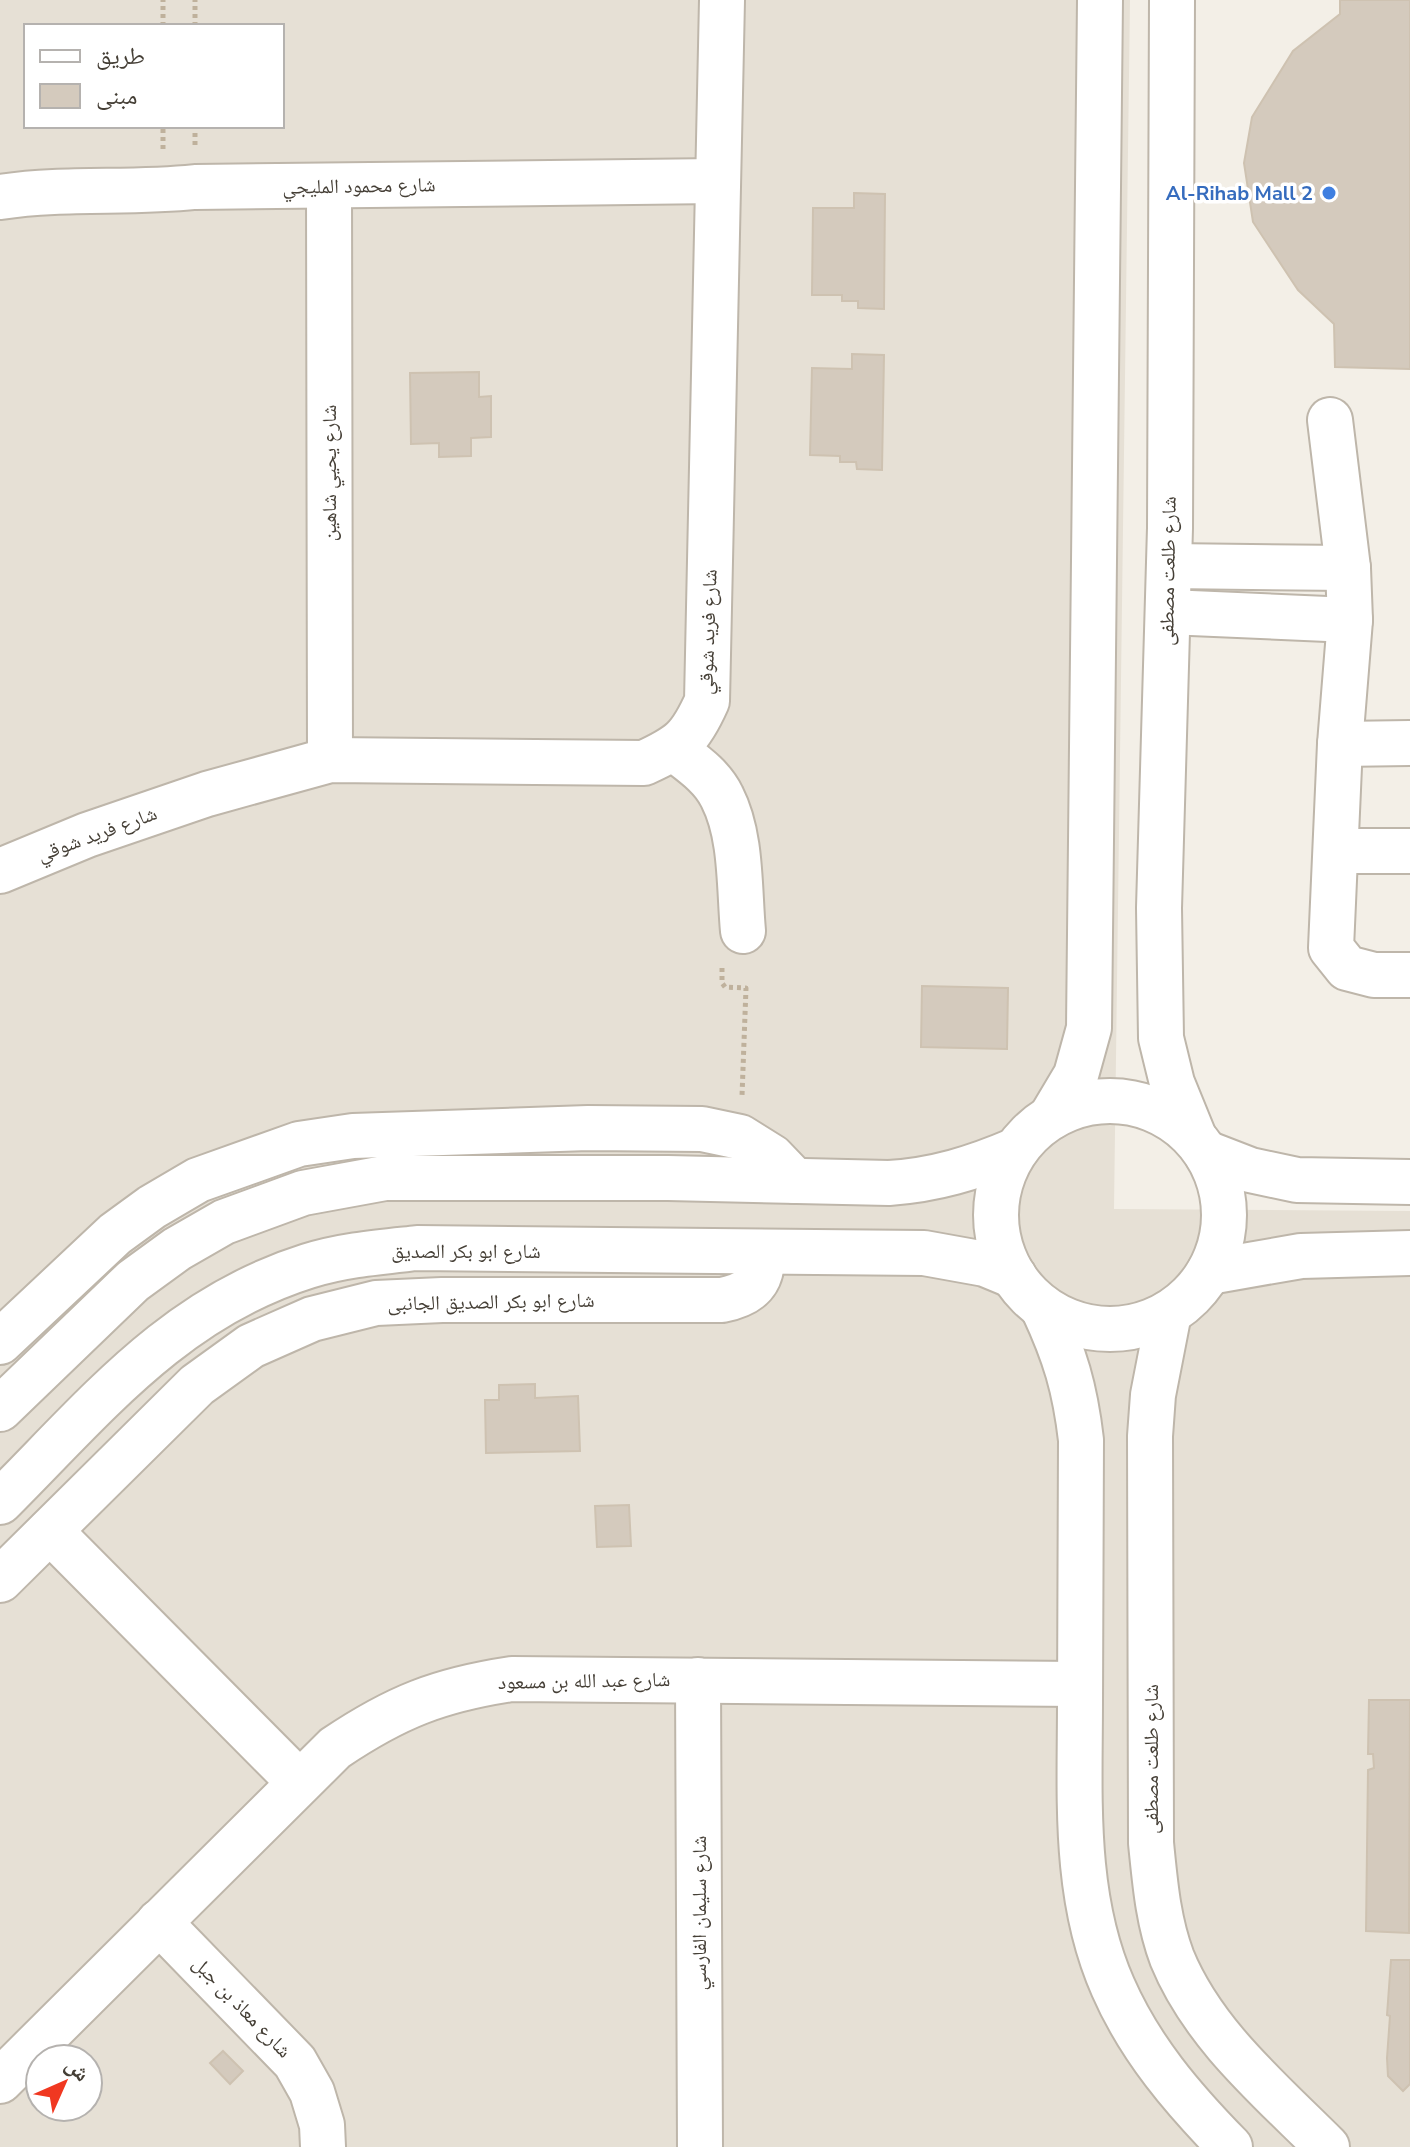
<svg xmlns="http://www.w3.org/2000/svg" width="1410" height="2147" viewBox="0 0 1410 2147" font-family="'Nunito Sans','Noto Naskh Arabic',sans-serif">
	<rect width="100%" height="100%" fill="#f3efe7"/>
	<path fill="#e6e0d5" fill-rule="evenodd" d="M0,0H1130L1114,1209L1410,1211V2147H0ZM26,26H282V126H26ZM40,2059H88V2107H40Z"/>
	<g fill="#d4cabd" stroke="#cec2b1" stroke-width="2">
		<polygon points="1340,0 1410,0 1410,369 1335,367 1334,324 1298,290 1253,222 1244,163 1252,117 1293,51 1340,14"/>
		<polygon points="854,193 885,194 884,309 858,308 858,301 842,301 842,295 812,295 813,208 854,208"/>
		<polygon points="852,354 884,355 882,470 857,469 856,462 840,462 840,456 810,455 812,368 852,369"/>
		<polygon points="479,372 479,397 491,396 491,437 471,438 471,456 439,457 439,443 411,444 410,373"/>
		<polygon points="922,986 1008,988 1007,1049 921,1047"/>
		<polygon points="535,1384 535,1398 578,1396 580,1451 486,1453 485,1400 499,1400 499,1385"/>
		<polygon points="629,1505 631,1546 597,1547 595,1506"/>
		<polygon points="1369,1700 1410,1700 1409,1933 1366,1931 1368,1770 1374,1768 1373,1754 1368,1754"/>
		<polygon points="1391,1960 1410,1960 1410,2084 1403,2091 1388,2076 1387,2058 1390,2016 1387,2015"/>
		<polygon points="223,2051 243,2071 230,2084 210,2063"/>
	</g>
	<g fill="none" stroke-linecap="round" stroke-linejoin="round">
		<g stroke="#beb6aa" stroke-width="48">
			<g id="minor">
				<polyline points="1172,0 1170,528 1159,908 1161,1038 1172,1083 1194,1137"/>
				<polyline points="329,186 330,760"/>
				<path d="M0,197C65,187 130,194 195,187L718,181"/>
				<polyline points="1330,420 1348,568 1350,620 1340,744 1331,948 1347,968 1374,975 1410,975"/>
				<polyline points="1169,566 1348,568"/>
				<polyline points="1168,612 1350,620"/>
				<polyline points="1340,744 1410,743"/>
				<path d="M674,749C692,763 712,776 722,797C742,836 739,888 743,931"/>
				<polyline points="1336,851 1410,851"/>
				<path d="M0,871L87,835L207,794L330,760L644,763C681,746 690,739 707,701L722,0"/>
				<circle cx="1110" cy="1215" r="114"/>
				<polyline points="1051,1117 1076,1075 1089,1028 1100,0"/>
				<polyline points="1206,1153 1250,1170 1297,1180 1410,1182"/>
				<polyline points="1209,1272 1301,1256 1410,1253"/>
				<path d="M1043,1308C1065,1355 1075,1388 1081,1440C1081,1527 1080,1614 1080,1701C1080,1797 1073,1897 1113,1987C1140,2049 1183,2099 1230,2147"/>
				<path d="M1169,1313L1153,1395L1150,1436L1151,1843C1155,1882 1158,1921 1172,1958C1203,2034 1270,2090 1327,2147"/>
				<polyline points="0,1342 115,1234 152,1207 198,1180 299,1144 353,1136 588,1128 702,1129 740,1137 772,1157 795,1181"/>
				<path d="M0,1409L133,1281L177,1249L224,1222L303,1193L385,1178H668L889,1183C935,1180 974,1168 1016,1150"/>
				<path d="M0,1502C96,1406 174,1308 308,1266C343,1255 380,1252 417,1248L924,1253L985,1264L1014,1276"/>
				<polyline points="50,1531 299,1782"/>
				<path d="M0,1580L197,1385L251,1346L312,1319L376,1303L442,1300H722C751,1294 764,1282 762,1252"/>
				<polyline points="698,1680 700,2147"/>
				<polyline points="159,1922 295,2062 312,2092 322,2125 323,2147"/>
				<path d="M0,2081L335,1748C396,1707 439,1690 512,1679L1080,1684"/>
			</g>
		</g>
		<g stroke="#bfb19c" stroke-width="5" stroke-dasharray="4 4" stroke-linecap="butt">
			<polyline points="163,26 163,0"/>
			<polyline points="195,26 195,0"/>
			<polyline points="195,145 195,126"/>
			<polyline points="163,149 163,126"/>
			<polyline points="722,968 722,983 725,987 746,988 742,1096"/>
		</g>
		<use href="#minor" stroke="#fff" stroke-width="44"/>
	</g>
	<circle fill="#3f7fe0" stroke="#fff" stroke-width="3" cx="1329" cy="193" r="8"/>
	<g text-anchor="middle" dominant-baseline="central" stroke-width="7" stroke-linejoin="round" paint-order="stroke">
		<g font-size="20" fill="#453f36" stroke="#fff">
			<text transform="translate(359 186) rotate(-1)">شارع محمود المليجي</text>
			<text transform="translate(329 473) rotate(-90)">شارع يحيي شاهين</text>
			<text transform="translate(1168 571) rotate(-89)">شارع طلعت مصطفى</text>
			<text transform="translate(708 632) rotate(-88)">شارع فريد شوقي</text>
			<text transform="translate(97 834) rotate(-20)">شارع فريد شوقي</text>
			<text x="466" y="1251">شارع ابو بكر الصديق</text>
			<text transform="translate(491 1302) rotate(-1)">شارع ابو بكر الصديق الجانبى</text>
			<text transform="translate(584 1681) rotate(-1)">شارع عبد الله بن مسعود</text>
			<text transform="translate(1151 1759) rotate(-90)">شارع طلعت مصطفى</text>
			<text transform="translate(699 1913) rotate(-90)">شارع سليمان الفارسي</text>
			<text transform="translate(242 2007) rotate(46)">شارع معاذ بن جبل</text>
		</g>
		<g font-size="20" font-weight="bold" fill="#366cbe" stroke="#fff" text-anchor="end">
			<text x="1313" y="193">Al-Rihab Mall 2</text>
		</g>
	</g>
	<rect x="24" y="24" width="260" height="104" fill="#ffffff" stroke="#b5b2af" stroke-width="2"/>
	<rect x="40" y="50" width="40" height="12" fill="#ffffff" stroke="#b5b2af" stroke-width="2"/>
	<text x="96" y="64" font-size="24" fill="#453f36">طريق</text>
	<rect x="40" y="84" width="40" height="24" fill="#d4cabd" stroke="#b5b2af" stroke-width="2"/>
	<text x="96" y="104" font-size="24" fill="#453f36">مبنى</text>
	<g transform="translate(64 2083) rotate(45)"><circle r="38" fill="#ffffff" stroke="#b5b2af" stroke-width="2"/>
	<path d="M0-6L14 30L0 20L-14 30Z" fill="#f03821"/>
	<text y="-12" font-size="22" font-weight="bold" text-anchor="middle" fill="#453f36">ش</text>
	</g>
</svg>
